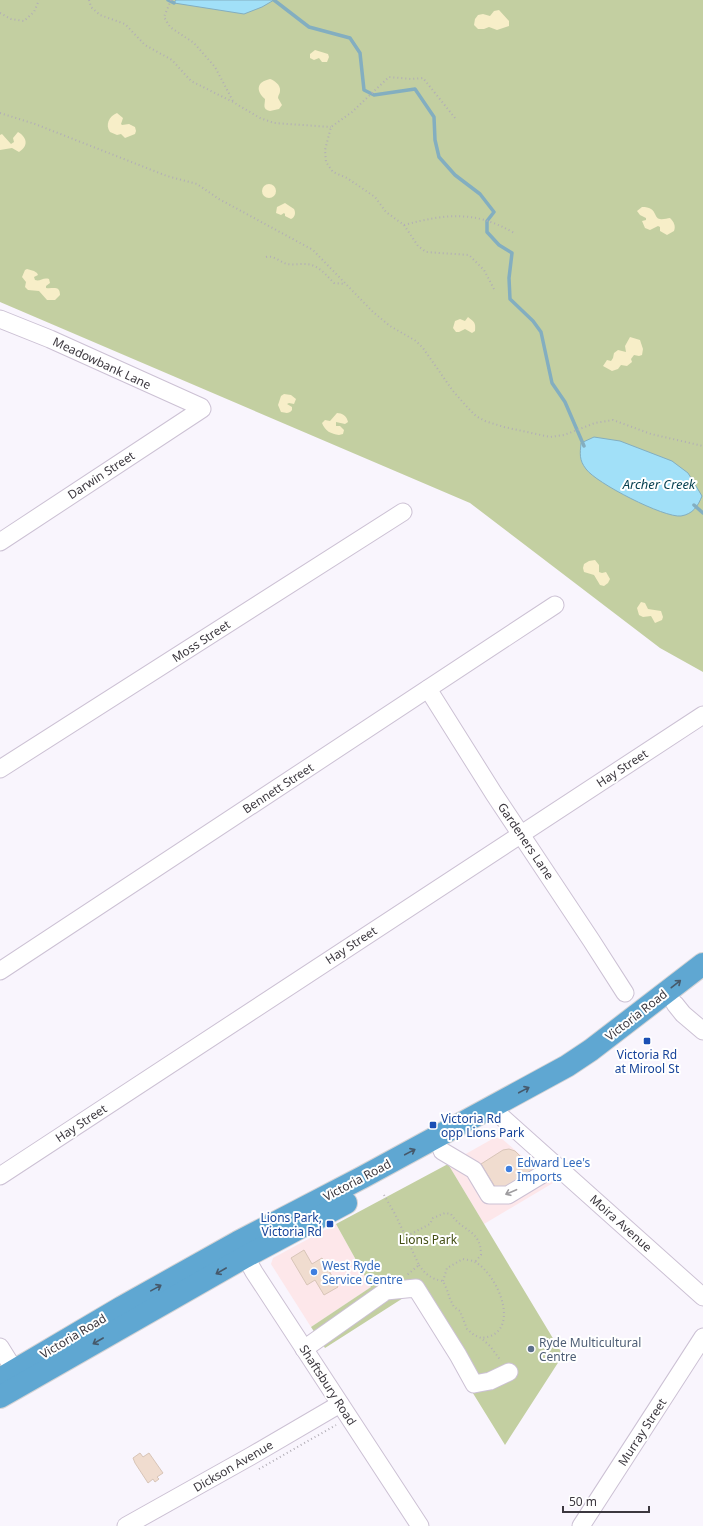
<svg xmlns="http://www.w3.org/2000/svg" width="703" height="1526" viewBox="0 0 703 1526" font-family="'Noto Sans',sans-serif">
	<rect width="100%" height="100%" fill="#f9f5fd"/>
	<g fill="#fde7ea">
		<polygon points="494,1138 501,1138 553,1183 484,1224 448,1164"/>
		<polygon points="336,1224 371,1287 311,1327 271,1264 273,1258"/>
	</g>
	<g fill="#c3cfa1">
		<polygon points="0,0 703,0 703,672 660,648 470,503 0,302"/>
		<polygon points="448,1164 563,1355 505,1445 411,1293 325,1348 311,1327 371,1287 336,1224"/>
	</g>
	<g fill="#f7eec8">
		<polygon points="499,10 509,21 509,26 497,30 489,27 484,29 478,29 474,25 475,19 478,15 483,14 490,16 494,11"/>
		<polygon points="315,50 328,54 329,57 327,62 322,62 319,58 314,60 310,58 310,54"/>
		<path d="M270,79C274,80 281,85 280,91C280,94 278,95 278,98L282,105L279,109L270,111C262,109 265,105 265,99C256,91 256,82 270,79Z"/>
		<path d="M117,113L123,118L121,124L122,125L129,124L135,127L136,131L135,134L125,138L121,134L117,135L110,132C105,125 109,116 117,113Z"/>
		<path d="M18,132C27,137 29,146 19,152L12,148L0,150V135L2,134L11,144L14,142L13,138Z"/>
		<circle cx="269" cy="191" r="7"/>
		<path d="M285,203L294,209C296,213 295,217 291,219L285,216V214L284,213L281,215L276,213L277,207Z"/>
		<path d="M642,207C658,207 653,218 660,219C663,220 667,218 670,218C674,222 676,226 674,231L667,235L660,231V227L658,226L650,230L645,228L642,221L646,220V218L640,215L637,211Z"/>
		<path d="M27,269L34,271L37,273L38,275L34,277L35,280C40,282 43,277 49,279L50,283L46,286V288C53,289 60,285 60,295L55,300H47L39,291L28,290L25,287L26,282L22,277L25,270Z"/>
		<path d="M468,317C474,322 476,322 475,331L472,333L465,329L459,332H456L453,328L455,321L460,319L465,321Z"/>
		<polygon points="630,337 640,340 643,349 642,355 639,356 634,355 631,359 632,362 627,366 621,365 618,369 612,371 603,366 607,360 611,361 613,358 614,353 618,350 626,352 625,346"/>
		<path d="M284,394L291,395L296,399L294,404L289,403L287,404L292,407V410C289,414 286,413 281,412L278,405L281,396Z"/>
		<path d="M337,413C342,413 347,416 348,422L345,424L336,422V426H340L344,430L343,434L339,435C331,434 325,431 322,423L325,420L330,421Z"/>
		<polygon points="595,560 599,565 599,572 602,573 606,572 610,579 608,583 604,586 600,585 594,575 584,572 583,568 584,564 589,561"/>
		<polygon points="641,602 645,603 648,609 661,611 663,617 662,620 655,623 651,616 643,617 639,615 637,608"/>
	</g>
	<g fill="#a1e0f8" stroke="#83aec0">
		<polygon points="176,0 274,0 262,7 244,14 174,3"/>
		<path d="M594,437L620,441L672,461L688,473L702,496C698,506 693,514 681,516C664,518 596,483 586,469C579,460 580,454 581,443Z"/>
	</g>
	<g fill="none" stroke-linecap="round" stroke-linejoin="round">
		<g stroke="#83aec0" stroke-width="3.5">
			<polyline points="168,0 174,3"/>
			<polyline points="274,0 309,27 350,38 360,53 364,90 374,95 415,89 434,117 435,140 439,157 455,175 480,194 494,212 487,221 487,232 499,245 512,253 509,278 510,299 533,321 541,332 552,383 565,402 584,446"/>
			<polyline points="694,505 703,513"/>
		</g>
	</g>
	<g fill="#f0dccf" stroke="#d8c5b8">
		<polygon points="509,1149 515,1151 538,1174 497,1190 481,1164 503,1150"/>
		<polygon points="304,1250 312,1264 322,1258 338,1287 324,1295 315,1280 307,1285 291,1258"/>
		<polygon points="140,1453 143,1457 149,1453 163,1473 157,1477 159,1479 155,1482 153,1479 148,1483 135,1463 133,1458"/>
	</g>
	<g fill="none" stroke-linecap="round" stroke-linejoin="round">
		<g stroke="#ccc1d4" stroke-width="19">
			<g id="minor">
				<polyline points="0,319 50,339 201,407 202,409 0,542"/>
				<polyline points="428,689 494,794 591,940 625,993"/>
				<polyline points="0,769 403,512"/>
				<polyline points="0,971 555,605"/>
				<polyline points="675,1004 683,1014 703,1031"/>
				<polyline points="503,1118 703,1297"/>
				<polyline points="442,1151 474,1170 489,1195 508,1195 556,1166"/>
				<polyline points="0,1176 703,715"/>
				<polyline points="240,1247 254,1272 420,1526"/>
				<polyline points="0,1347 15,1371"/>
				<polyline points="304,1349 386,1291 416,1288 458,1355 474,1384 490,1381 509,1372"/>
				<polyline points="126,1526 251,1456 340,1404"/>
				<polyline points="581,1526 703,1337"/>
			</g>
		</g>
		<g stroke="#d4d3d5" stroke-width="24">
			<g id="highway">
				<polyline points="0,1379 122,1307 238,1242 363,1177 567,1066 591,1050 703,964"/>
				<polyline points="0,1397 245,1257 346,1203"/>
			</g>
		</g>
		<g stroke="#b2aeb6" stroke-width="2" stroke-dasharray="1 3" stroke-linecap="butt">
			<polyline points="89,0 91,7 100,15 125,24 145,45 172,60 191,81 233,102 260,118 274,123 331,127"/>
			<polyline points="171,0 164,17 170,27 194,43 215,67 233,101"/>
			<polyline points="0,13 11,19 24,21 34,12 39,0"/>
			<polyline points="0,113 35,124 167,176 197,184 219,199 313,250 373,312 390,326 416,341 423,348 453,391 468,408 476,416 485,421 504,427 550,437 564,435 595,423 613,420 651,434 703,446"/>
			<path d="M455,118L423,78L411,79L389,77L352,112L331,127L325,150L326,162L333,172L347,178L375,197L386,212L404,225C445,214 475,210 514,233"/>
			<polyline points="404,225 418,246 426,252 469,255 484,270 494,289"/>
			<path d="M266,257C274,255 280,262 287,264C292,265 298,264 303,264C317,263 325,274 334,283L345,284"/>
			<polyline points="384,1195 395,1214 419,1265 407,1275"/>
			<path d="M407,1236L430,1224L433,1218L445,1213L451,1214C462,1232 481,1229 481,1255L475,1262"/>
			<path d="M419,1265C425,1274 431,1279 443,1281L447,1290L450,1299L454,1307L460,1311L467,1329L474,1335L481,1338L490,1346L501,1361"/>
			<path d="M443,1281L447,1268L463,1259C467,1260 472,1260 475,1262C499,1275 523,1335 481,1338"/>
			<polyline points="259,1469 336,1425"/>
		</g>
		<use href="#minor" stroke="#fff" stroke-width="17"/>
		<use href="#highway" stroke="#5fa7d2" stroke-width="22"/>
	</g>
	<defs><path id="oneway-shaft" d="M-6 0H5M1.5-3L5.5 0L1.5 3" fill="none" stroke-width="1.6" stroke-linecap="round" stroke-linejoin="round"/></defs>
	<g stroke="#46596b">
		<use href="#oneway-shaft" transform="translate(676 984) rotate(-38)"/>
		<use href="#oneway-shaft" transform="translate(524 1090) rotate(-28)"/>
		<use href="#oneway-shaft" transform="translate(410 1152) rotate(-28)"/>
		<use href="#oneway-shaft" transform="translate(221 1271) rotate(150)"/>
		<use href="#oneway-shaft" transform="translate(156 1288) rotate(-29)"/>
		<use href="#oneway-shaft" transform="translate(98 1341) rotate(150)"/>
	</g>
	<use stroke="#9e9c9f" href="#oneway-shaft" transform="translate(511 1192) rotate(157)"/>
	<g fill="#1a4fb4" stroke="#fff" stroke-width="1.5">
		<rect x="643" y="1037" width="8" height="8" rx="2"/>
		<rect x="429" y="1121" width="8" height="8" rx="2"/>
		<rect x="326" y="1220" width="8" height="8" rx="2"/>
	</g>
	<g fill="#3f7fe0" stroke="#fff" stroke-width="1.5">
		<circle cx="509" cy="1169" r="4"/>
		<circle cx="314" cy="1272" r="4"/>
	</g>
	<circle fill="#5c6f8a" stroke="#fff" stroke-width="1.5" cx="531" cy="1349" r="4"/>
	<g text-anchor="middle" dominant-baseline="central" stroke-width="4" stroke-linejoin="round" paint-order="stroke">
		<g font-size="12" fill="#3c383f" stroke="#fff">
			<text transform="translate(102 363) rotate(25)">Meadowbank Lane</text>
			<text transform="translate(101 475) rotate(-33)">Darwin Street</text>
			<text transform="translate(201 641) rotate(-33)">Moss Street</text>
			<text transform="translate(622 768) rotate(-33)">Hay Street</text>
			<text transform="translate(278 788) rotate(-33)">Bennett Street</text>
			<text transform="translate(526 841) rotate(56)">Gardeners Lane</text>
			<text transform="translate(351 945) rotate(-33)">Hay Street</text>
			<text transform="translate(636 1015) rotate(-38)">Victoria Road</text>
			<text transform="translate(81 1123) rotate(-33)">Hay Street</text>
			<text transform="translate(357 1180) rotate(-28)">Victoria Road</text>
			<text transform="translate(621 1223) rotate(42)">Moira Avenue</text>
			<text transform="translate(73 1336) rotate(-31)">Victoria Road</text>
			<text transform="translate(328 1385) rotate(57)">Shaftsbury Road</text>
			<text transform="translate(642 1432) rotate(-57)">Murray Street</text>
			<text transform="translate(233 1466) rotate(-30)">Dickson Avenue</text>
		</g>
		<g font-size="12" fill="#164399" stroke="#fff">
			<text x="647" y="1054">Victoria Rd<tspan x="647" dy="14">at Mirool St</tspan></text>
			<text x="441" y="1118" text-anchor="start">Victoria Rd<tspan x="441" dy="14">opp Lions Park</tspan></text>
			<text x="322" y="1217" text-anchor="end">Lions Park,<tspan x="322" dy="14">Victoria Rd</tspan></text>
		</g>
		<g font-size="12" fill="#366cbe" stroke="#fff" text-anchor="start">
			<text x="517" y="1162">Edward Lee's<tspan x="517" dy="14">Imports</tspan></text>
			<text x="322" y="1265">West Ryde<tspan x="322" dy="14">Service Centre</tspan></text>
		</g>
		<g font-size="12" fill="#424d13" stroke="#fff">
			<text x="428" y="1239">Lions Park</text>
		</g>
		<g font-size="12" fill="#4e5e75" stroke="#fff" text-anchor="start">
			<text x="539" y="1342">Ryde Multicultural<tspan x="539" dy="14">Centre</tspan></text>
		</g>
		<g font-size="13" font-style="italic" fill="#053f4f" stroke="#fff">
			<text x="659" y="484">Archer Creek</text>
		</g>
	</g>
	<path d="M563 1506v6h86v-6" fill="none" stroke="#3c383f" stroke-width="2"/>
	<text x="569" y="1506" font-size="12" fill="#3c383f" stroke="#ffffff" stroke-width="3" paint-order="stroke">50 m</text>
</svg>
